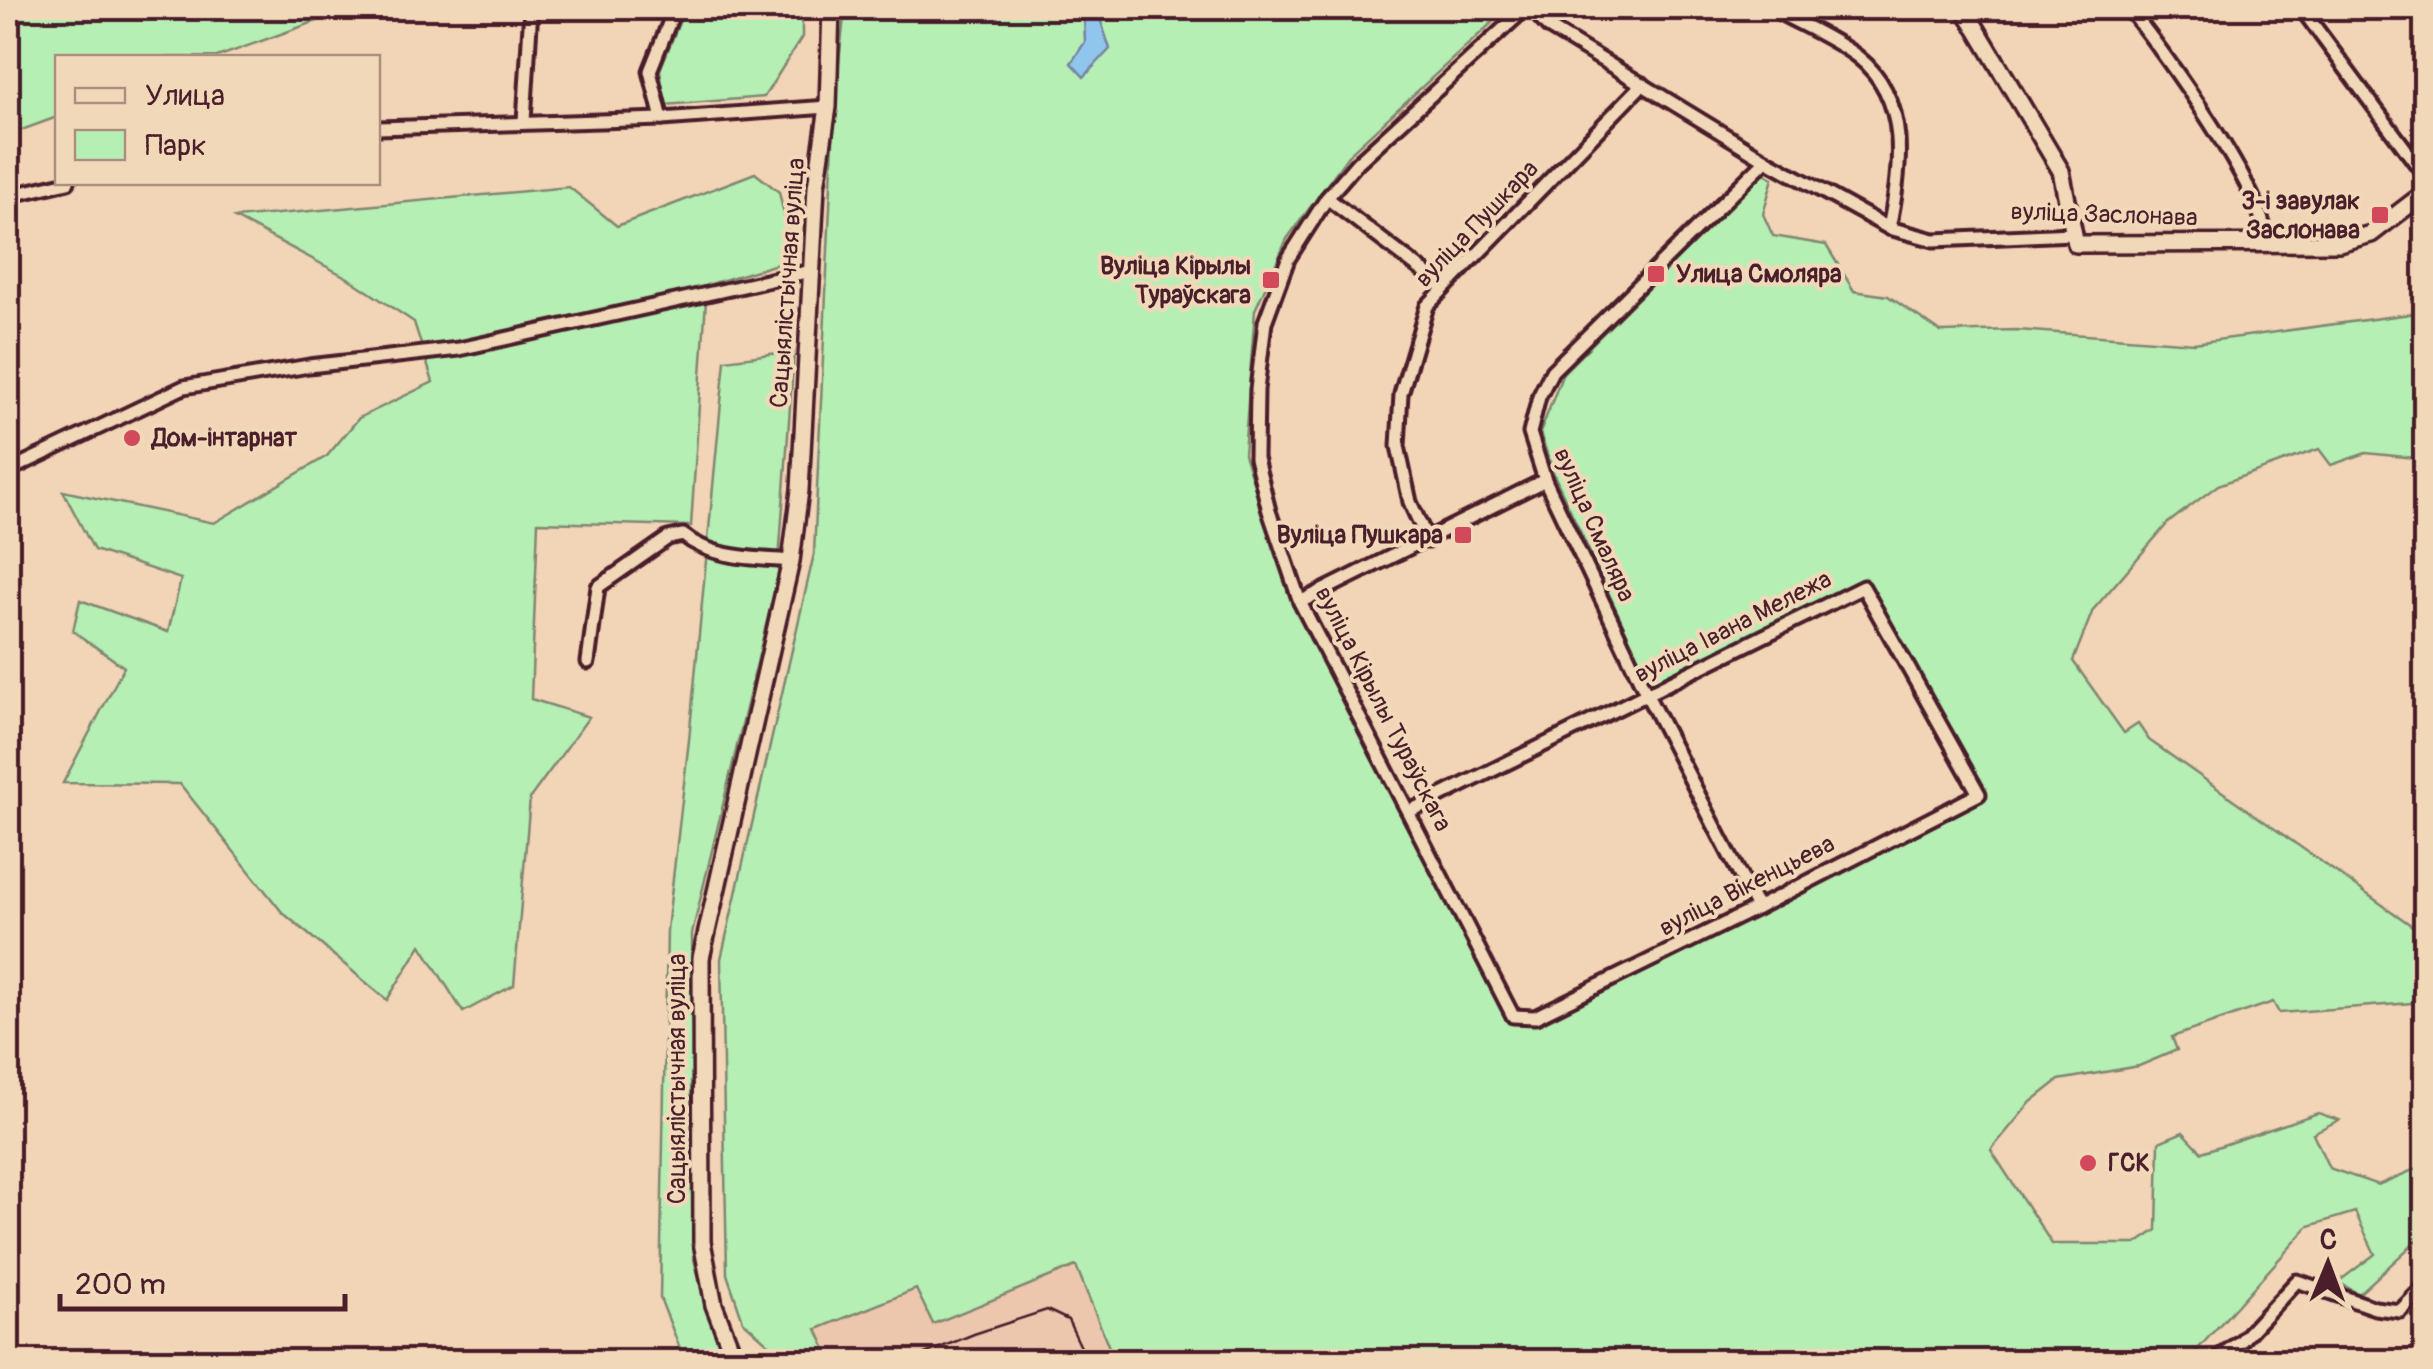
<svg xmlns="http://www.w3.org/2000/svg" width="2433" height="1369" viewBox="0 0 2433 1369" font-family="Pangolin,sans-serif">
	<rect width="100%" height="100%" fill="#f2d4b6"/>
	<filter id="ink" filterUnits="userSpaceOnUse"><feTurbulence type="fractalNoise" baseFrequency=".01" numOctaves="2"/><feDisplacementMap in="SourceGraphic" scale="20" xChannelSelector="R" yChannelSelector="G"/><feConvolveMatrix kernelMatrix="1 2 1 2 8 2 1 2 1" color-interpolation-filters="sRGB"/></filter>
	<g filter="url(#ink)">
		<polygon fill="#edc7ad" points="1077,1266 1115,1361 831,1361 817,1330 917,1288 933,1324"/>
		<g fill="#b5efb4" stroke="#808770" stroke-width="2.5">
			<polygon points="8,8 353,8 217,57 58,58 57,117 8,135"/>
			<polygon points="685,8 802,8 802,37 764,97 665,105 660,70"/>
			<polygon points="845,8 1508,8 1350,153 1287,239 1255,310 1244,454 1293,604 1508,1023 1539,1025 1987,797 1865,578 1651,685 1555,477 1540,433 1563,373 1764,173 1773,178 1763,214 1773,236 1826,245 1854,291 1888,296 1941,332 2016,330 2194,343 2425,312 2425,459 2366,453 2331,465 2319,449 2218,485 2168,523 2093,610 2073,661 2124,733 2138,724 2149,740 2425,935 2425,1002 2279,1013 2273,1002 2172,1037 2177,1050 2139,1066 2059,1080 2031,1102 1991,1150 2052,1244 2136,1244 2157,1230 2159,1142 2183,1132 2202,1152 2318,1113 2339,1120 2313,1133 2329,1168 2378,1185 2425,1165 2425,1233 2359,1294 2338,1282 2375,1254 2355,1212 2309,1226 2187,1361 1115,1362 1076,1266 933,1324 916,1289 817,1329 831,1361 789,1362 743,1321 727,1274 721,959 814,554 835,98"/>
			<polygon points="755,173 779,192 794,259 707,285 691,526 538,522 531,699 589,717 530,798 514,985 463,1012 421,945 387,1000 282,912 180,784 63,783 124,667 73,631 80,600 168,632 181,579 94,550 63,491 214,523 327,456 359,418 433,382 414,322 348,278 235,218 569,187 617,226"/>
			<polygon points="794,351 778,575 692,934 694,1259 706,1309 726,1361 685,1361 660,1298 667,930 689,740 725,360"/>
		</g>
		<polygon fill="#90c5ed" stroke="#74839f" stroke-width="2.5" points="1097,9 1110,49 1084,77 1071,63 1085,42 1084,16"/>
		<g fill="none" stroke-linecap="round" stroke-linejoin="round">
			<g stroke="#4a1f2b" stroke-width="19">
				<g id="street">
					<polyline points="1531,8 1548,27 1766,160 1889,228 1934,240 2073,234"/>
					<path d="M1771,8C1799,24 1832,37 1858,57C1911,99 1901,170 1889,228"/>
					<path d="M2128,8C2160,46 2269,197 2266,243"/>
					<polyline points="2301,8 2426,177"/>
					<polyline points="662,119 650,71 675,8"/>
					<polyline points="524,121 531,8"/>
					<polyline points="378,128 662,119 828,107"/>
					<polyline points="8,196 68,182"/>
					<polyline points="1327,198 1444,287"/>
					<polyline points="8,465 18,466 184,387 309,366 459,349 811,271"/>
					<polyline points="1428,541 1410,502 1398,446 1401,394 1427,306 1643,84"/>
					<polyline points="1300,602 1545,480"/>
					<path d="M588,662L598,587L668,538L683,535C712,559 755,558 791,561"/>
					<polyline points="1410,811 1863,587 1979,794 1757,908 1535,1017 1513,1016 1300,602 1269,511 1256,458 1257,390 1265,322 1288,259 1327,198 1357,163 1526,8"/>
					<polyline points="1757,908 1647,695 1545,480 1530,433 1539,397 1552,371 1766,160"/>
					<polyline points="2212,1362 2241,1341 2297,1281 2375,1308 2400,1311 2426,1285"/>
				</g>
			</g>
			<g stroke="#4a1f2b" stroke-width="22">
				<g id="secondary">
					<polyline points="1964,8 2061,171 2076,244 2339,243 2371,234 2426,192"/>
					<polyline points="736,1362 714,1305 702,1242 701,958 791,561 800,490 816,187 828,107 831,8"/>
				</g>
			</g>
			<use href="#street" stroke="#f0d8b8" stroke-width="11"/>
			<use href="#secondary" stroke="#f0d8b8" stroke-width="15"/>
			<polyline stroke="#4a1f2b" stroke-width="2.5" points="905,1362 974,1334 1047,1310 1068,1320 1088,1362"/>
		</g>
	</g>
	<g fill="#d1495b" stroke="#f0d8b8" stroke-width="4">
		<rect x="2370" y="205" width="20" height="20" rx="5"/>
		<rect x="1646" y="264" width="20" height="20" rx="5"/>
		<rect x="1261" y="270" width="20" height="20" rx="5"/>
		<circle cx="132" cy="438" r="10"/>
		<rect x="1453" y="525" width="20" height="20" rx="5"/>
		<circle cx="2088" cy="1163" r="10"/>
	</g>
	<g text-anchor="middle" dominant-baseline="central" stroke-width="8" stroke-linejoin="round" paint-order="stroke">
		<g font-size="25" font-weight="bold" fill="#4a1f2b" stroke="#f0d8b8" text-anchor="end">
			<text x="2360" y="201">3-і завулак<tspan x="2360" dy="29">Заслонава</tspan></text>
			<text x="1251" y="266">Вуліца Кірылы<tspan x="1251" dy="29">Тураўскага</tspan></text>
			<text x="1676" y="274" text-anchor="start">Улица Смоляра</text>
			<text x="152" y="438" text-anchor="start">Дом-інтарнат</text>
			<text x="1443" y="535">Вуліца Пушкара</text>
			<text x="2108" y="1163" text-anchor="start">ГСК</text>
		</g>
		<g font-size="25" fill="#4a1f2b" stroke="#f0d8b8">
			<text transform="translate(2104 215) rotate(2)">вуліца Заслонава</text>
			<text transform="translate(1477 224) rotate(-46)">вуліца Пушкара</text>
			<text transform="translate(788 283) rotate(-86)">Сацыялістычная вуліца</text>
			<text transform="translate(1594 525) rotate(66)">вуліца Смаляра</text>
			<text transform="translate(1733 627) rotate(-27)">вуліца Івана Мележа</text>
			<text transform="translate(1383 709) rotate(63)">вуліца Кірылы Тураўскага</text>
			<text transform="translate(1747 886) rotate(-27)">вуліца Вікенцьева</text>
			<text transform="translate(677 1079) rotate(-90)">Сацыялістычная вуліца</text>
		</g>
	</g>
	<rect width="2433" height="1369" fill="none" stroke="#f0d8b8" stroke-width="40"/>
	<rect x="20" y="20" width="2393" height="1329" fill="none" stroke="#4a1f2b" stroke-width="4" filter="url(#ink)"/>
	<rect x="55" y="55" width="325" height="130" fill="#f0d8b8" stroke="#ae8e80" stroke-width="2.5"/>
	<rect x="75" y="88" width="50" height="15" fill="#f0d8b8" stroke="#ae8e80" stroke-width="2.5"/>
	<text x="145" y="105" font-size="30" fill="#4a1f2b">Улица</text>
	<rect x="75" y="130" width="50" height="30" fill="#b5efb4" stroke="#ae8e80" stroke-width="2.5"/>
	<text x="145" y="155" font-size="30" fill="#4a1f2b">Парк</text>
	<g transform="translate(2328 1264) rotate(1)" stroke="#f0d8b8" stroke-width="8" paint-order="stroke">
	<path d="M0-8L18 38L0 25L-18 38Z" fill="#4a1f2b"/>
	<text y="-15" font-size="28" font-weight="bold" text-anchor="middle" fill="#4a1f2b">С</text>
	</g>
	<path d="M60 1294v15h285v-15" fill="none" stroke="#4a1f2b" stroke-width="5"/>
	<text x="75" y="1294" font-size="30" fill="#4a1f2b" stroke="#f0d8b8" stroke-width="8" paint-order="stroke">200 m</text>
</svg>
